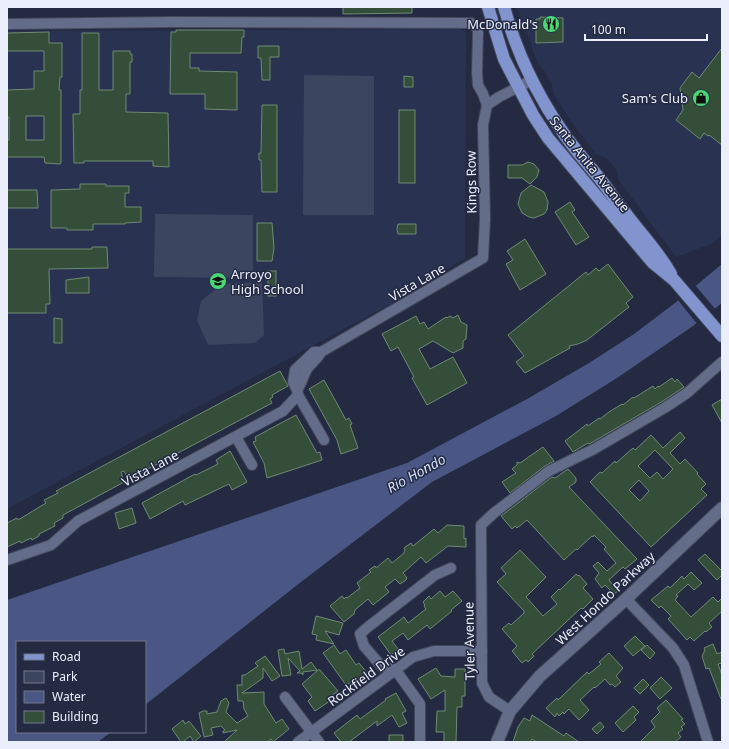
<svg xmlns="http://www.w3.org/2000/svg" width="729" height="749" viewBox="0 0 729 749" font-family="'Noto Sans',sans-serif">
	<rect width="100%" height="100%" fill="#232a42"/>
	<g fill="#293250">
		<polygon points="517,7 722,7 722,235 711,244 676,257 618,179 617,170 606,158 597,155 573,124 559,103 553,93 552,84 544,70 538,64"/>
		<polygon points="460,29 466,32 465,258 391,304 7,509 7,31"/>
	</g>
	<g fill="#3c4560">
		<polygon points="304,75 374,76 374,215 303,215"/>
		<polygon points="155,214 253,215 253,278 154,277"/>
		<polygon points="262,282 264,335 255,343 208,345 197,320 201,301 222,284"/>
	</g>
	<polygon fill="#4a5683" points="722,264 722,303 693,326 617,378 556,416 432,482 301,582 145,705 145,642 17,642 17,732 111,732 98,742 7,742 7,600 407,463 527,399 589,363 634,334 675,303"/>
	<polygon fill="#232a42" points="695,285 716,310 698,325 677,299"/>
	<g fill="#354e3a" stroke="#6f8a74" fill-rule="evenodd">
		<polygon points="343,7 412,7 412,13 343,14"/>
		<polygon points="540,17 563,18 563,42 536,43 536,19 540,19"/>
		<polygon points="176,30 244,30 244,37 242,37 241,53 190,53 190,68 199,68 199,71 237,72 237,110 205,109 205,94 170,94 171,32 176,32"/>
		<path d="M49,32V43H62V77H60L59,90H61V163L60,164L45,163L44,157H7V140H9V117H7V90L34,89V71H44V51H7V33ZM26,116H44V140H26Z"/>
		<polygon points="82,33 99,33 99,90 113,90 113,51 130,51 130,54 132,54 132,62 130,62 130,94 126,94 126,112 168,113 169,167 153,166 153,161 84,161 84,163 74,163 73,114 80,114 80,90 82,90"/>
		<polygon points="258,46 279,46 279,57 270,57 270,80 262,80 261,58 258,58"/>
		<polygon points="722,48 722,145 709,135 708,136 704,133 700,139 676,120 683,110 680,88 692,72 699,78"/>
		<polygon points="404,76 413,77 413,87 404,87"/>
		<polygon points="262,105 277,105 277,192 262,192 261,160 259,160 259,153 261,153"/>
		<rect x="399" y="110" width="16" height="73"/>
		<polygon points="528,162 534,164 539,170 537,177 530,184 522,178 508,178 508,165 522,165"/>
		<polygon points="80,184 106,184 106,186 129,186 129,193 125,193 125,207 141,207 141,222 125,223 125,224 93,224 93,230 67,230 67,228 51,228 51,190 80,189"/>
		<polygon points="531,185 544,192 548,202 547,210 544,214 534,218 529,217 522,213 518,204 521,193"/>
		<polygon points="7,190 37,190 38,208 7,208"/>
		<polygon points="570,202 575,210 572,212 589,237 576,245 555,212"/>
		<polygon points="257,223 272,223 274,248 272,261 257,261"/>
		<polygon points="398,224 416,224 416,234 398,234 397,229"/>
		<polygon points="525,239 546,274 520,290 506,264 513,260 507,251"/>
		<polygon points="92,247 107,247 108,268 49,269 50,304 46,304 46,313 7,313 7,249 92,249"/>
		<polygon points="608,264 633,297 626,303 629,307 587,340 578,344 569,346 570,348 525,373 516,362 524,356 508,335 586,272 588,275 596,268 599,271"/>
		<rect x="268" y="271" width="8" height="25"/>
		<polygon points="89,277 89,293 66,293 66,280"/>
		<polygon points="458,315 461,322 467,325 466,339 463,341 463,348 453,353 433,341 419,349 430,369 453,357 467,383 427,405 412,378 414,377 398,347 391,351 382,334 416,316 420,324 424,322 428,329 446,317 447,318 450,316 453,318"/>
		<polygon points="54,318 62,319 62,343 54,343"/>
		<polygon points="280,371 288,386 272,395 273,397 270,399 272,403 133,477 128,479 124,471 121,472 124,482 63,515 63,518 54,523 55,526 39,534 39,536 32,540 31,538 21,543 20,541 7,547 7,523 17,518 18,520 46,503 44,500 58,493 56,491"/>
		<polygon points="672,378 675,382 677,379 684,387 663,401 591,443 589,444 588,443 573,452 565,441 587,424 588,426 599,418 600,419 609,412 622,404 623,405 633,397 634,398 653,386 655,389 658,386 659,387"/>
		<polygon points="324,380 346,420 349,418 352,424 350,425 358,448 341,454 337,440 309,389"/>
		<polygon points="722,399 722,423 712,405"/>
		<polygon points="296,415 317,453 320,452 322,460 267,478 264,463 253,442 256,441 255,437"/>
		<path d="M680,432L685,438L670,453L680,464L685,459L698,473L697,474L706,484L701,489L707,495L651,547L590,482L600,472L602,473L615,461L616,463L633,448L635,450L651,435L663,448ZM655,450L673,469L663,479L657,472L650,478L638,466ZM639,480L649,491L640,501L629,490Z"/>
		<polygon points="543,447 554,461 545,466 510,493 502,482 516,473 512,469 517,465 517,462 520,463"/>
		<polygon points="230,451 247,482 232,490 229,484 185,505 183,501 150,519 142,503 195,474 196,475 218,464 216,460"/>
		<polygon points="568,469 576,478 576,482 569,487 637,559 625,569 623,567 609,580 618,591 614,594 605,585 602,588 595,579 599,573 593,566 598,562 607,571 616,563 604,549 606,547 594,535 593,537 592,536 577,550 576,549 564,560 527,520 517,528 515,526 512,529 501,516 552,477 555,478"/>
		<polygon points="132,508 136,523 119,529 115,513"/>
		<polygon points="447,525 464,526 464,539 466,538 466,547 448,546 426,563 421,557 403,573 407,578 406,580 400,584 395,579 385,587 389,592 373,605 368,599 355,610 354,614 344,622 330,606 342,596 344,599 346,597 347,598 360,588 357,583 371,572 369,570 375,566 376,568 388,558 392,563 404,553 404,552 405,550 404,548 411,543 413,546 434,529 438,533"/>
		<polygon points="520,550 546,577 526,597 543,616 557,604 551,597 559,589 560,590 576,574 578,576 579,575 587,584 583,588 593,599 583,609 581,608 532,654 534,656 528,662 526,660 522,663 512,651 517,646 502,629 509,623 511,625 524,613 524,611 497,582 506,574 501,568"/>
		<polygon points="705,554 722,571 722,575 717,580 698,560"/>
		<polygon points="691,572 702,583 694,590 688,584 676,595 678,596 675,600 691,617 713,597 718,602 722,598 722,611 709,623 712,627 706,632 705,631 694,641 690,637 687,640 668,619 671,616 661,606 659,608 651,600 668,586 670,588 682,576 684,579"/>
		<polygon points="440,591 445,597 453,591 462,601 451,610 452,611 430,629 427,625 408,640 403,633 392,641 398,649 391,655 378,637 404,617 408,623 426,609 424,606 425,605 423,602 429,596 431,599"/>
		<polygon points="316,616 343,623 339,635 325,631 334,644 316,640 317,635 312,634"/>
		<polygon points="635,636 645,646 633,656 624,646"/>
		<polygon points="713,644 717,654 722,652 722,663 718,664 722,675 722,699 721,699 709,668 706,669 702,656 705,650 704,648"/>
		<polygon points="334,645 340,654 346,650 356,665 359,663 367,673 351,686 349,683 346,685 323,653"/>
		<polygon points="647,645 655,653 650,659 641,650"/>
		<polygon points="284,649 285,654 299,651 302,669 311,662 317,670 303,672 303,675 301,673 297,673 300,671 288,658 291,675 282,676 278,650"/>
		<polygon points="609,653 623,668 616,676 621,682 615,687 612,684 610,685 605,679 595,688 594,687 580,700 589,710 579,720 569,709 564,714 563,712 559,716 557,713 555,717 546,708 557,698 558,700 587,672 589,674 601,664 599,662"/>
		<polygon points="265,656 280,676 272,681 263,668 263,678 242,693 264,692 264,704 276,723 282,719 289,729 273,742 271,739 267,742 224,742 237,730 223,733 223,731 225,730 221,726 211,728 213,735 204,737 199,713 203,711 207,711 207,714 217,712 221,701 226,698 229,703 226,712 237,723 248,716 244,709 243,701 238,701 237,685 242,685 242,675 245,675 258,666 255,663"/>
		<polygon points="436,668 441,676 455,677 455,669 465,669 465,696 462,696 462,707 457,707 456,742 444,742 444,732 436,732 437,711 445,711 445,690 431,699 418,679"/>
		<polygon points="318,670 320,670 338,691 331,696 333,699 315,711 308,701 312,697 302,684"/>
		<polygon points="661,677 672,688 660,699 650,688"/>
		<polygon points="643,679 649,685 640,694 634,688"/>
		<polygon points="396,693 406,711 402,713 407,723 399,727 392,715 377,726 377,721 349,742 341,742 334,733 357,715 360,719 386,700 385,699"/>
		<polygon points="666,700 683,719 681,720 685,724 681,727 683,729 678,733 681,737 675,742 640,742 655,727 651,721 660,712 657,708"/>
		<polygon points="633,706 639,712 634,717 636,720 623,732 615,723"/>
		<polygon points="532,715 564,736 566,733 579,742 537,742 532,739 530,742 513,742 518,727 524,718 530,721"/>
		<polygon points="183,720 185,724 189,721 201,736 194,742 190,736 183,742 181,742 172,729"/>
		<polygon points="600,722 604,727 597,734 592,729"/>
		<rect x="389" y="735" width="14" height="7"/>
	</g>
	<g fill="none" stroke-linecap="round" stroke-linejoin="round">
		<g stroke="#42475b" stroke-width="12">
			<g id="street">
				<polyline points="7,24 170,22 471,23 477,28 478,32 477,73 478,85 483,94 487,105"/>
				<path d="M297,390C302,383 303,376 307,369C311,363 318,359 321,352"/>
				<polyline points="298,395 324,440"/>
				<polyline points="236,437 252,465"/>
				<polyline points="7,560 51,545 78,521 283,411 298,395 297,390 293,382 295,370 314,352 321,352 483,258 485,219 483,125 487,105 499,97 532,80"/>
				<polyline points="626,599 673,648 684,665 708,742"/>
				<polyline points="285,697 319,742"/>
				<polyline points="510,711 489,697 482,683 481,525 494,513 549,471 594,449 666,407 687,393 722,362"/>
				<polyline points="298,742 413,657 434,651 482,651"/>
				<polyline points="420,742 420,704 395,669 382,667 364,646 360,634 368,627 435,575 451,568"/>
			</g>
		</g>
		<g stroke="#42475b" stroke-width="14">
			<polyline id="secondary" points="497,742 510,711 540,676 626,599 722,508"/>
		</g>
		<g stroke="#42475b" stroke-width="14">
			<g id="primary">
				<polyline points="488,7 504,59 533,115 548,138 652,262 674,280 722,336"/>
				<path d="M504,7C516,51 536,93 562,131C572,146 584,160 596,174C607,187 616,202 627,215C642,235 658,251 671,274"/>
			</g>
		</g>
		<use href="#street" stroke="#636c88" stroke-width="10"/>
		<use href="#secondary" stroke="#636c88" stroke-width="12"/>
		<use href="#primary" stroke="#8294ce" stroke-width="12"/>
	</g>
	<defs>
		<g id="restaurant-disc" transform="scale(0.9)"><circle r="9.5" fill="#4ad677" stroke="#232a42"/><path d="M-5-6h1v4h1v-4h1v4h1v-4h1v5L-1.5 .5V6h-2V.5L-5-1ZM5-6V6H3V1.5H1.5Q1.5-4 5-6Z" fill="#111"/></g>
		<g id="shop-disc" transform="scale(0.9)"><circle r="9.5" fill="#4ad677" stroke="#232a42"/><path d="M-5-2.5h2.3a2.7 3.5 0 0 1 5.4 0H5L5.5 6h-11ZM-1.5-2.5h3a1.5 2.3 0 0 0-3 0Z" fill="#111"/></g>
		<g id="school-disc" transform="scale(0.9)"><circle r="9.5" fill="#4ad677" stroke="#232a42"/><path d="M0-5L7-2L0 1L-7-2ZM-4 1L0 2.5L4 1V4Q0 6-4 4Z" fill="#111"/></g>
	</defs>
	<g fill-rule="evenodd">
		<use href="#restaurant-disc" x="551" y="24"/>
		<use href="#shop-disc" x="701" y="98"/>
		<use href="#school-disc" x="218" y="281"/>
	</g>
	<g text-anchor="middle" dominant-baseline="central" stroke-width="3" stroke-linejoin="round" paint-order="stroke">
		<g font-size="13" fill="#ebeffc" stroke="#232a42" text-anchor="end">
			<text x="538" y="24">McDonald's</text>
			<text x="688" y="98">Sam's Club</text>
			<text x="231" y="274" text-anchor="start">Arroyo<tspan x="231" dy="15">High School</tspan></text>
		</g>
		<g font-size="13" fill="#ebeffc" stroke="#232a42">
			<text transform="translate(590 164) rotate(51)">Santa Anita Avenue</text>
			<text transform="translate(471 182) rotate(-91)">Kings Row</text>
			<text transform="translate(417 282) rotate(-30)">Vista Lane</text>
			<text transform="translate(150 468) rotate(-28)">Vista Lane</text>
			<text transform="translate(605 598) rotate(-43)">West Hondo Parkway</text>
			<text transform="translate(469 641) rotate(-91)">Tyler Avenue</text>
			<text transform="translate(366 676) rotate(-36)">Rockfield Drive</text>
		</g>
		<g font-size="14" font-style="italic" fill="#d4defb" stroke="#232a42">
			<text transform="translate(416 473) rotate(-29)">Rio Hondo</text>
		</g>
	</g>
	<rect width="729" height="749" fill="none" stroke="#ebeffc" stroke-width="16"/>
	<rect x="16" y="641" width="130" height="92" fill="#232a42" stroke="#73798c"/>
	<rect x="24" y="654" width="20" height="6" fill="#8294ce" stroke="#73798c"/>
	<text x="52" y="661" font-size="12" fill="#ebeffc">Road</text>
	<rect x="24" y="671" width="20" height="12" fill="#3c4560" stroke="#73798c"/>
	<text x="52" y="681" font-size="12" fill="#ebeffc">Park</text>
	<rect x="24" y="691" width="20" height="12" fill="#4a5683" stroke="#73798c"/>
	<text x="52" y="701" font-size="12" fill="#ebeffc">Water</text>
	<rect x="24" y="711" width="20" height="12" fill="#354e3a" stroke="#73798c"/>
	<text x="52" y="721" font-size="12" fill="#ebeffc">Building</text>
	<path d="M585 34v6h122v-6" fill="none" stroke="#ebeffc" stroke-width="2"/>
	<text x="591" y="34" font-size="12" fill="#ebeffc" stroke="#232a42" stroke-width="3" paint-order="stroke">100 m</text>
</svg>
